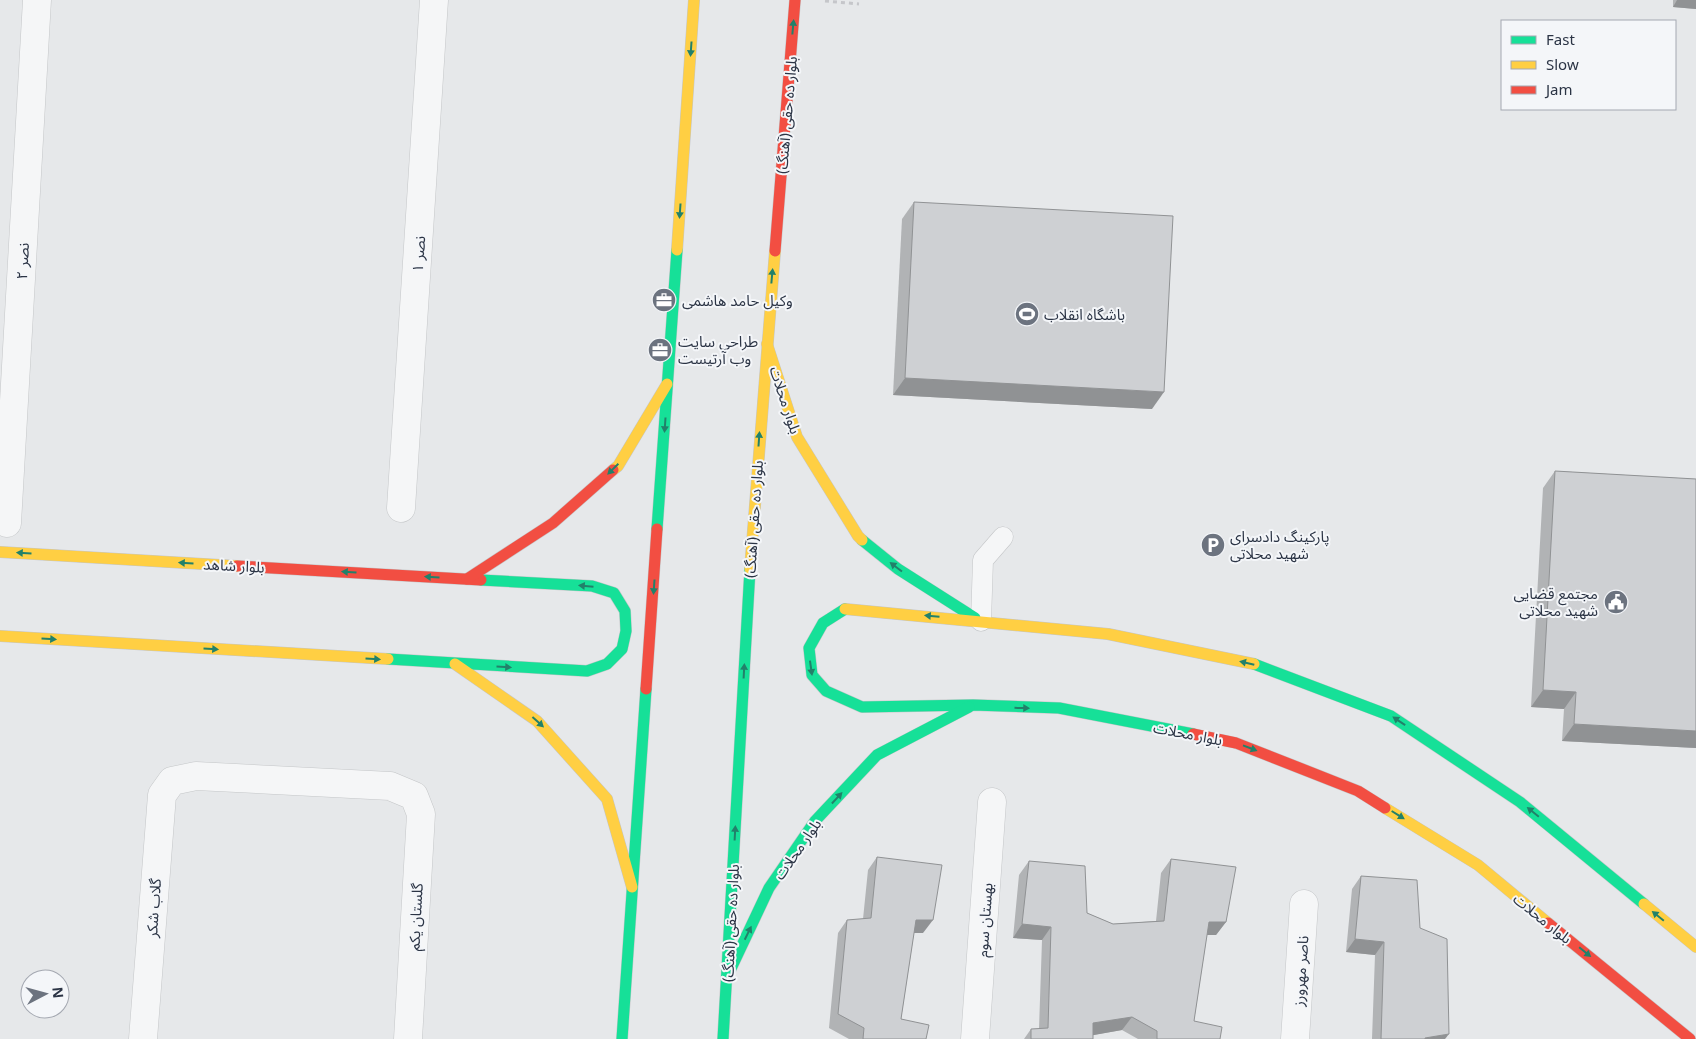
<svg xmlns="http://www.w3.org/2000/svg" width="1696" height="1039" viewBox="0 0 1696 1039" font-family="'Noto Sans','Noto Sans Arabic',sans-serif">
	<rect width="100%" height="100%" fill="#e6e8ea"/>
	<g fill="none" stroke-linecap="round" stroke-linejoin="round">
		<g stroke="#c4c6c8" stroke-width="21">
			<polyline id="lane" points="981,621 983,560 1003,537"/>
		</g>
		<g stroke="#c4c6c8" stroke-width="29">
			<g id="street">
				<polyline points="401,508 434,0"/>
				<polyline points="7,523 37,0"/>
				<polyline points="143,1039 162,795 172,781 196,776 390,786 414,796 421,814 408,1039"/>
				<polyline points="975,1039 992,802"/>
				<polyline points="1295,1039 1304,904"/>
			</g>
		</g>
		<g stroke="#c4c6c8" stroke-width="12">
			<g id="fast">
				<polyline points="657,529 677,250"/>
				<polyline points="862,540 898,569 975,618"/>
				<polyline points="845,609 823,623 809,648 812,675 826,691 862,707 973,705 1059,708 1193,734"/>
				<polyline points="388,659 587,671 607,664 622,649 626,631 625,611 614,593 592,586 481,580"/>
				<polyline points="1254,664 1391,716 1520,802 1644,904"/>
				<polyline points="727,977 769,888 815,821 877,755 969,707"/>
				<polyline points="622,1039 646,689"/>
				<polyline points="723,1039 750,569"/>
			</g>
		</g>
		<g stroke="#c4c6c8" stroke-width="12">
			<g id="slow">
				<polyline points="677,250 694,0"/>
				<polyline points="767,344 797,437 858,536 862,540"/>
				<polyline points="613,470 618,466 667,384"/>
				<polyline points="0,552 237,566"/>
				<polyline points="750,569 775,251"/>
				<polyline points="845,609 1108,634 1254,664"/>
				<polyline points="0,636 388,659"/>
				<polyline points="455,664 537,721 607,799 632,887"/>
				<polyline points="1385,808 1478,865 1548,923"/>
				<polyline points="1644,904 1696,947"/>
			</g>
		</g>
		<g stroke="#c4c6c8" stroke-width="12">
			<g id="jam">
				<polyline points="775,251 795,0"/>
				<polyline points="237,566 481,580"/>
				<polyline points="467,579 553,523 613,470"/>
				<polyline points="646,689 657,529"/>
				<polyline points="1193,734 1236,743 1358,791 1385,808"/>
				<polyline points="1548,923 1690,1039"/>
			</g>
		</g>
		<polyline stroke="#c5c6ca" stroke-width="3" stroke-dasharray="4 4" stroke-linecap="butt" points="825,1 859,4"/>
		<use href="#lane" stroke="#f5f6f7" stroke-width="20"/>
		<use href="#street" stroke="#f5f6f7" stroke-width="28"/>
		<use href="#fast" stroke="#16e098" stroke-width="11"/>
		<use href="#slow" stroke="#ffcf43" stroke-width="11"/>
		<use href="#jam" stroke="#f24e42" stroke-width="11"/>
	</g>
	<g fill="#b1b3b5">
		<polygon points="1673,0 1696,0 1696,9 1673,7"/>
		<polygon points="914,202 1152,409 893,395 902,219"/>
		<polygon points="1555,471 1696,479 1696,748 1562,741 1564,709 1531,707 1543,488"/>
		<polygon points="877,857 923,933 914,933 901,1019 926,1039 849,1039 829,1028 838,933 847,920 863,919 868,870"/>
		<polygon points="1171,859 1226,922 1216,935 1207,935 1194,1021 1220,1039 1138,1039 1122,1030 1093,1035 1093,1039 1024,1039 1031,1029 1039,1029 1042,940 1013,938 1019,875 1029,861 1087,913 1113,924 1156,921 1161,873"/>
		<polygon points="1361,876 1420,928 1445,1039 1372,1039 1375,955 1346,952 1352,889"/>
	</g>
	<g fill="#909294">
		<polygon points="1677,0 1696,0 1696,9 1673,7"/>
		<polygon points="905,378 1164,392 1152,409 893,395"/>
		<polygon points="1543,690 1576,692 1564,709 1531,707"/>
		<polygon points="1574,724 1696,731 1696,748 1562,741"/>
		<polygon points="916,920 933,920 923,933 906,933"/>
		<polygon points="1209,922 1226,922 1216,935 1200,935"/>
		<polygon points="1022,924 1051,927 1042,940 1013,938"/>
		<polygon points="1355,939 1384,942 1375,955 1346,952"/>
		<polygon points="1132,1017 1122,1030 1083,1037 1093,1023"/>
		<polygon points="1449,1034 1445,1039 1425,1039 1425,1038"/>
	</g>
	<g fill="#ced0d3" stroke="#909294">
		<polygon points="914,202 1173,216 1164,392 905,378"/>
		<polygon points="1555,471 1696,479 1696,731 1574,724 1576,692 1543,690"/>
		<polygon points="877,857 942,865 933,920 916,920 901,1019 929,1025 926,1039 863,1039 864,1028 838,1014 847,920 871,918"/>
		<polygon points="1171,859 1236,867 1226,922 1209,922 1194,1021 1222,1027 1220,1039 1157,1039 1157,1031 1132,1017 1093,1023 1093,1039 1031,1039 1031,1029 1048,1028 1051,927 1022,924 1029,861 1085,866 1087,913 1113,924 1164,921"/>
		<polygon points="1361,876 1417,880 1420,928 1447,939 1449,1034 1425,1038 1425,1039 1381,1039 1384,942 1355,939"/>
	</g>
	<defs><path id="oneway-solid" d="M-6-.8H1V-3.2L6.5 0L1 3.2V.8H-6Z" transform="scale(1.25)"/></defs>
	<g fill="#22816a">
		<use href="#oneway-solid" transform="translate(793 27) rotate(-85)"/>
		<use href="#oneway-solid" transform="translate(691 49) rotate(94)"/>
		<use href="#oneway-solid" transform="translate(680 211) rotate(94)"/>
		<use href="#oneway-solid" transform="translate(772 276) rotate(-85)"/>
		<use href="#oneway-solid" transform="translate(665 425) rotate(94)"/>
		<use href="#oneway-solid" transform="translate(759 439) rotate(-86)"/>
		<use href="#oneway-solid" transform="translate(613 469) rotate(136)"/>
		<use href="#oneway-solid" transform="translate(24 553) rotate(-177)"/>
		<use href="#oneway-solid" transform="translate(186 563) rotate(-177)"/>
		<use href="#oneway-solid" transform="translate(896 567) rotate(-143)"/>
		<use href="#oneway-solid" transform="translate(349 572) rotate(-177)"/>
		<use href="#oneway-solid" transform="translate(432 577) rotate(-177)"/>
		<use href="#oneway-solid" transform="translate(586 586) rotate(-175)"/>
		<use href="#oneway-solid" transform="translate(654 587) rotate(94)"/>
		<use href="#oneway-solid" transform="translate(932 616) rotate(-175)"/>
		<use href="#oneway-solid" transform="translate(49 639) rotate(4)"/>
		<use href="#oneway-solid" transform="translate(211 649) rotate(4)"/>
		<use href="#oneway-solid" transform="translate(373 659) rotate(4)"/>
		<use href="#oneway-solid" transform="translate(1247 663) rotate(-167)"/>
		<use href="#oneway-solid" transform="translate(504 667) rotate(3)"/>
		<use href="#oneway-solid" transform="translate(811 668) rotate(82)"/>
		<use href="#oneway-solid" transform="translate(744 671) rotate(-87)"/>
		<use href="#oneway-solid" transform="translate(1022 708) rotate(1)"/>
		<use href="#oneway-solid" transform="translate(1399 721) rotate(-146)"/>
		<use href="#oneway-solid" transform="translate(538 722) rotate(42)"/>
		<use href="#oneway-solid" transform="translate(1250 748) rotate(21)"/>
		<use href="#oneway-solid" transform="translate(837 798) rotate(-47)"/>
		<use href="#oneway-solid" transform="translate(1533 812) rotate(-141)"/>
		<use href="#oneway-solid" transform="translate(1398 815) rotate(32)"/>
		<use href="#oneway-solid" transform="translate(735 833) rotate(-87)"/>
		<use href="#oneway-solid" transform="translate(1658 916) rotate(-141)"/>
		<use href="#oneway-solid" transform="translate(748 933) rotate(-64)"/>
		<use href="#oneway-solid" transform="translate(1585 952) rotate(39)"/>
	</g>
	<defs>
		<g id="office-disc" transform="scale(1.25)"><circle r="9.5" fill="#6c737f" stroke="#f4f6f9"/><path d="M-6-3h4V-5.5h4V-3h4V5H-6ZM-1-4.5V-3h2v-1.5ZM-6 0V1H6V0Z" fill="#fff"/></g>
		<g id="stadium-disc" transform="scale(1.25)"><circle r="9.5" fill="#6c737f" stroke="#f4f6f9"/><path d="M0-5a6.5 5 0 1 0 0 10a6.5 5 0 1 0 0-10ZM-3.5-1.8h7v3.6h-7Z" fill="#fff"/></g>
		<g id="parking-disc" transform="scale(1.25)"><circle r="9.5" fill="#6c737f" stroke="#f4f6f9"/><path d="M-3.5-5.5H1a3.5 3.5 0 0 1 0 7H-1V5.5H-3.5ZM-1-3.4V-.6H.8a1.4 1.4 0 0 0 0-2.8Z" fill="#fff"/></g>
		<g id="civic-disc" transform="scale(1.25)"><circle r="9.5" fill="#6c737f" stroke="#f4f6f9"/><path d="M-.6-6.5H3V-4.5H.6V-3L4-1V1h2V6H-6V1h2V-1L-.6-3ZM-1.2 2.5V6h2.4V2.5Z" fill="#fff"/></g>
	</defs>
	<g fill-rule="evenodd">
		<use href="#office-disc" x="664" y="300"/>
		<use href="#stadium-disc" x="1027" y="314"/>
		<use href="#office-disc" x="660" y="350"/>
		<use href="#parking-disc" x="1213" y="545"/>
		<use href="#civic-disc" x="1616" y="602"/>
	</g>
	<g text-anchor="middle" dominant-baseline="central" stroke-width="4" stroke-linejoin="round" paint-order="stroke">
		<g font-size="15" fill="#2b3445" stroke="#f4f6f9">
			<text transform="translate(786 115) rotate(-85)">بلوار ده حقی (آهنگ)</text>
			<text transform="translate(418 254) rotate(-86)">نصر ۱</text>
			<text transform="translate(22 261) rotate(-87)">نصر ۲</text>
			<text transform="translate(786 400) rotate(72)">بلوار محلات</text>
			<text transform="translate(753 519) rotate(-86)">بلوار ده حقی (آهنگ)</text>
			<text transform="translate(234 565) rotate(3)">بلوار شاهد</text>
			<text transform="translate(1188 733) rotate(11)">بلوار محلات</text>
			<text transform="translate(797 849) rotate(-55)">بلوار محلات</text>
			<text transform="translate(153 908) rotate(-86)">گلاب شکر</text>
			<text transform="translate(415 917) rotate(-87)">گلستان یکم</text>
			<text transform="translate(1543 918) rotate(39)">بلوار محلات</text>
			<text transform="translate(984 920) rotate(-86)">بهستان سوم</text>
			<text transform="translate(730 923) rotate(-87)">بلوار ده حقی (آهنگ)</text>
			<text transform="translate(1300 971) rotate(-86)">ناصر مهرورز</text>
		</g>
		<g font-size="15" fill="#2b3445" stroke="#f4f6f9" text-anchor="start">
			<text x="682" y="300">وکیل حامد هاشمی</text>
			<text x="1044" y="314">باشگاه انقلاب</text>
			<text x="678" y="341">طراحی سایت<tspan x="678" dy="17">وب آرتیست</tspan></text>
			<text x="1230" y="536">پارکینگ دادسرای<tspan x="1230" dy="17">شهید محلاتی</tspan></text>
			<text x="1598" y="593" text-anchor="end">مجتمع قضایی<tspan x="1598" dy="17">شهید محلاتی</tspan></text>
		</g>
	</g>
	<rect x="1501" y="20" width="175" height="90" fill="#f4f6f9" stroke="#a4a8b1"/>
	<rect x="1511" y="36" width="25" height="8" fill="#16e098" stroke="#a4a8b1"/>
	<text x="1546" y="45" font-size="15" fill="#2b3445">Fast</text>
	<rect x="1511" y="61" width="25" height="8" fill="#ffcf43" stroke="#a4a8b1"/>
	<text x="1546" y="70" font-size="15" fill="#2b3445">Slow</text>
	<rect x="1511" y="86" width="25" height="8" fill="#f24e42" stroke="#a4a8b1"/>
	<text x="1546" y="95" font-size="15" fill="#2b3445">Jam</text>
	<g transform="translate(45 994) rotate(84)"><circle r="24" fill="#f4f6f9" stroke="#a4a8b1"/>
	<path d="M0-4L9 19L0 12L-9 19Z" fill="#6c737f"/>
	<text y="-8" font-size="14" font-weight="bold" text-anchor="middle" fill="#2b3445">N</text>
	</g>
</svg>
